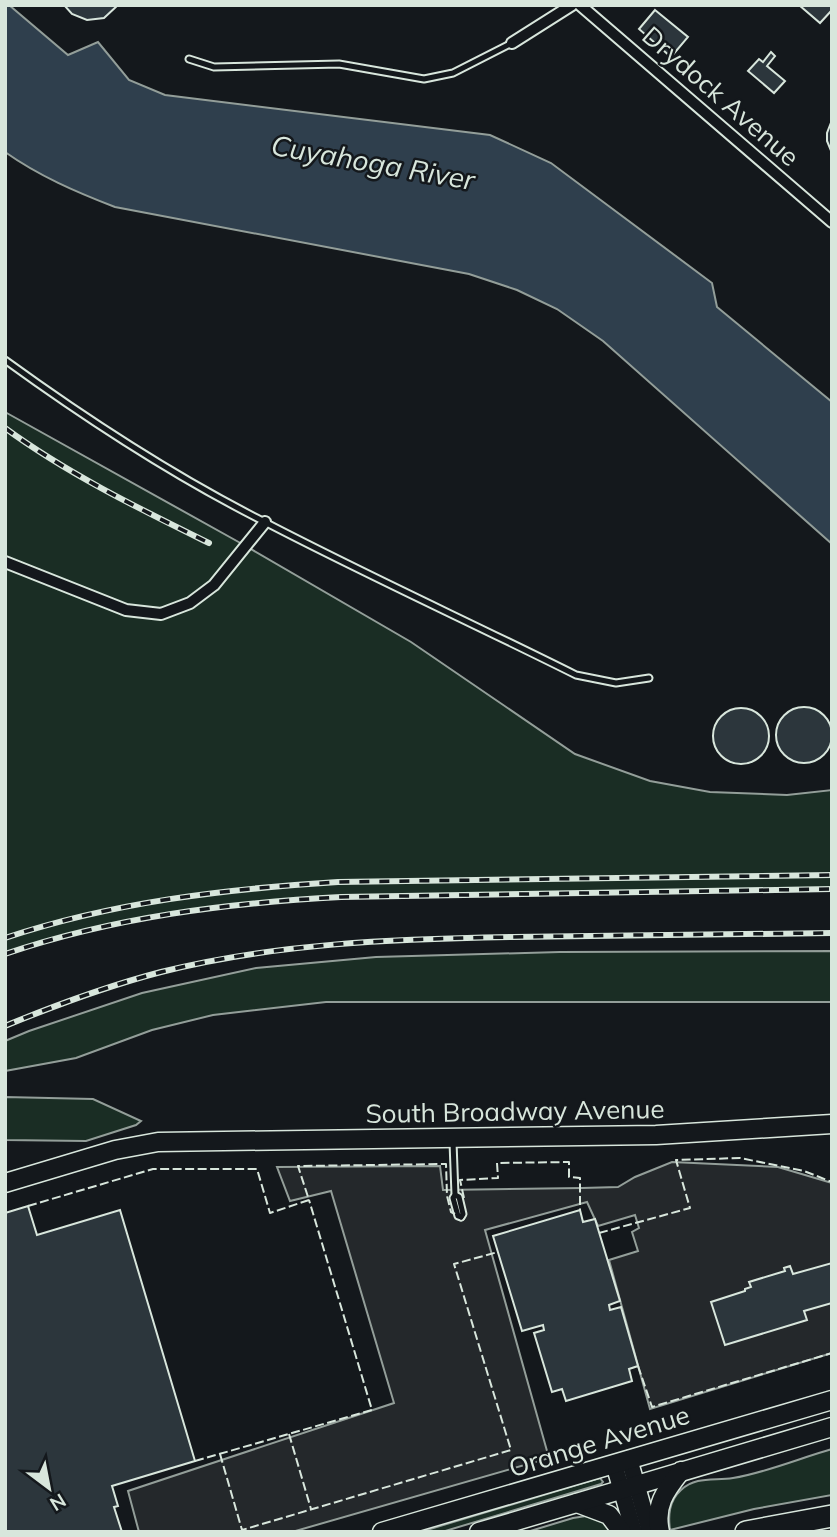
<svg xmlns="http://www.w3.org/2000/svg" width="837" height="1537" viewBox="0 0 837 1537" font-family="Mulish,sans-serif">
	<rect width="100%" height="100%" fill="#14181c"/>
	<g fill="#1a2d24" stroke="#939e99" stroke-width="2">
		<path d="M5,412L244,545L411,642L575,754L650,781L710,792L787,795L832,790V889L341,897C227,903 114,917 5,954Z"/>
		<polygon points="832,951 832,1002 326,1002 213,1015 152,1030 76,1058 5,1071 5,1041 29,1031 142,993 256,968 376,957 560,952"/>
		<polygon points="5,1097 93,1099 141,1121 136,1125 86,1141 5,1140"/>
		<path d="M832,1449V1495L754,1509L670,1530C668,1515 669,1501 681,1490C696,1476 714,1481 733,1478C765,1473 800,1458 832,1449Z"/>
		<polygon points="600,1478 603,1482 601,1484 442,1532 420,1532"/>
		<polygon points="586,1516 605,1522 614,1532 527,1532 573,1518"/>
	</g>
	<polygon fill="#24282b" stroke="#939e99" stroke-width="2" points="672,1162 778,1167 832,1183 832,1353 650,1409 609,1260 638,1251 632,1232 639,1228 635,1215 598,1226 587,1202 485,1230 549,1458 292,1532 139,1532 128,1491 394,1403 331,1191 290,1201 277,1167 440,1166 443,1190 582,1188 618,1187 635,1177"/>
	<path fill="#2f3f4d" stroke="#939e99" stroke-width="2" d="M5,5H9L68,55L98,42L129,80L165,95L490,135L551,163L712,283L717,307L832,402V544L603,341L557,309L517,290L469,274L115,207C76,192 39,176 5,152Z"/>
	<g fill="#2c363c" stroke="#d8e6dc" stroke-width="2">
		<polygon points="64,5 118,5 104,18 87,20 72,14"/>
		<polygon points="799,5 832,5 832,10 820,23"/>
		<polygon points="655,10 688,37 671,57 639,29"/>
		<polygon points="771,52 775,56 767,66 785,81 774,93 748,71 759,59 763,62"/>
		<polygon points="832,120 832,153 827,141 827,133"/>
		<circle cx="804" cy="735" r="28"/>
		<circle cx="741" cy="736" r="28"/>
		<polygon points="28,1206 37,1235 120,1210 195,1461 112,1486 118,1506 114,1507 122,1532 5,1532 5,1213"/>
		<polygon points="580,1210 583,1222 595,1219 620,1301 609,1305 610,1310 621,1307 638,1366 629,1369 632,1381 566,1401 562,1389 552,1392 534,1333 544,1330 543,1325 522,1331 493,1236"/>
		<polygon points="832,1263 832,1303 804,1311 807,1320 725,1345 711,1302 745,1291 745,1289 751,1287 749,1282 785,1271 784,1268 790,1266 793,1274"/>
	</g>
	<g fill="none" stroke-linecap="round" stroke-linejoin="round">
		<g stroke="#d8e6dc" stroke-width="9">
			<g id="lane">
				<polyline points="189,59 214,67 339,64 424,79 453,73 512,43"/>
				<path d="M5,360C85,418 169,473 257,518C362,573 470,622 576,675L616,683L649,678"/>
				<polyline points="453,1142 455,1195 453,1198 458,1216 461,1217"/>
				<polyline points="455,1195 459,1197 463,1214 461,1217"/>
			</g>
		</g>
		<g stroke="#d8e6dc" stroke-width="14">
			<g id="street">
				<polyline points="580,5 832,222"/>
				<polyline points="512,43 572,5"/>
				<polyline points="5,562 126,610 161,614 190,603 214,585 265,522"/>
			</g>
		</g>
		<g stroke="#d8e6dc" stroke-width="19">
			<g id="secondary">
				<polyline points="629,1459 650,1532"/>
				<polyline points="614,1464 634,1532"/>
			</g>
		</g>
		<g stroke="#d8e6dc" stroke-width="21">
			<g id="primary">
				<polyline points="5,1183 115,1150 158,1142 656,1135 832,1124"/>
				<polyline points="577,1503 609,1515 622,1532"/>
				<polyline points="382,1532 832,1400"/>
				<polyline points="479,1532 832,1427"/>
				<path d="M660,1532C654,1506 665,1491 681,1471"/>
			</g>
		</g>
		<g stroke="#d8e6dc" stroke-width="24">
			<polyline id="highway" points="746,1532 832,1516"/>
		</g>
		<use href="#lane" stroke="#14181c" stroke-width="5"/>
		<use href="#street" stroke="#14181c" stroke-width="10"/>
		<use href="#secondary" stroke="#14181c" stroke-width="16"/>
		<use href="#primary" stroke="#14181c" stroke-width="18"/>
		<use href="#highway" stroke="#14181c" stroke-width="21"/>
		<g stroke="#d8e6dc" stroke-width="6">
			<g id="rail">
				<path d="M5,428C68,474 140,509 209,543"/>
				<path d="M5,938C113,902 225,889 338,882L832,875"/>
				<path d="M5,954C114,917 227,903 341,897L832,889"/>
				<path d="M5,1026C56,1005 107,986 161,972C276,943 395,939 513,937C620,935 726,934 832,933"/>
			</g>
		</g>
		<use href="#rail" stroke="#14181c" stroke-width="3.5" stroke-dasharray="10" stroke-linecap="butt"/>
		<g stroke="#d8e6dc" stroke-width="2" stroke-dasharray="9 3.5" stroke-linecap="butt">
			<polyline points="464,1198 460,1180 498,1178 497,1163 569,1162 569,1177 580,1178 580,1210"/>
			<polyline points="28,1206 153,1169 257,1169 270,1213 309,1200 298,1166 446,1164 447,1196 451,1212 455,1214"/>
			<polyline points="599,1233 690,1208 676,1160 740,1158 804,1171 832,1182"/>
			<polyline points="638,1366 652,1407 832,1353"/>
			<polyline points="289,1434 311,1509"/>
			<polyline points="220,1454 242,1530 511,1450 454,1264 498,1252"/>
			<polyline points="195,1461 372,1410 309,1200"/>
		</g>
	</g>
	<g text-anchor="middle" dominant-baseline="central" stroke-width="5" stroke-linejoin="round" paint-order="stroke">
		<g font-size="26" fill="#d8e6dc" stroke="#14181c">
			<text transform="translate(721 96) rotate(41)">Drydock Avenue</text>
			<text transform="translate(515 1111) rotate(-1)">South Broadway Avenue</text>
			<text transform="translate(599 1441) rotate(-17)">Orange Avenue</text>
		</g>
		<g font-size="28" font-style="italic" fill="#d8e6dc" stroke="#14181c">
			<text transform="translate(373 162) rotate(10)">Cuyahoga River</text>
		</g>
	</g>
	<rect width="837" height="1537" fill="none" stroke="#d8e6dc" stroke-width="14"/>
	<g transform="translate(49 1488) rotate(148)" stroke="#14181c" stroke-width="5" paint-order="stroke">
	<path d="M0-5L12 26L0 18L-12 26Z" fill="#d8e6dc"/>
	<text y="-10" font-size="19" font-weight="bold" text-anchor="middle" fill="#d8e6dc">N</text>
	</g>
</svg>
